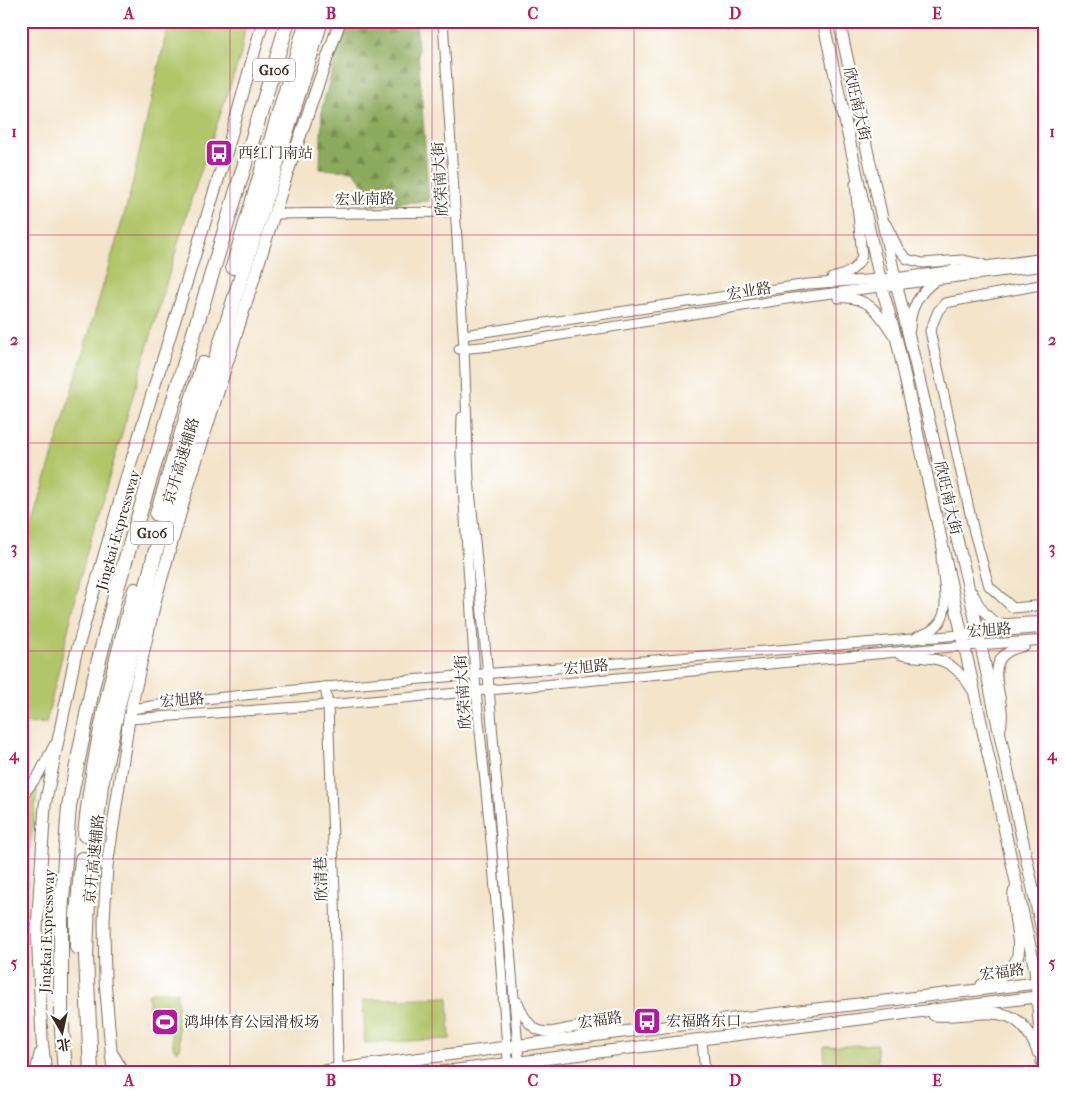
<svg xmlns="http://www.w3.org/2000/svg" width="1066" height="1094" viewBox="0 0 1066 1094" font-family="'IM FELL French Canon','Noto Serif SC',serif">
	<defs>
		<pattern id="forest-firs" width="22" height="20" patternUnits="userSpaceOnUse" patternTransform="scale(1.25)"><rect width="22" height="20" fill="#8caa5d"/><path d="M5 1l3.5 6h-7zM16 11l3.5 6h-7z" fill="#748b4c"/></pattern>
	</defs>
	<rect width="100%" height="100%" fill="#fff"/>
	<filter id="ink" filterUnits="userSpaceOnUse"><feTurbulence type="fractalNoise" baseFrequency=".02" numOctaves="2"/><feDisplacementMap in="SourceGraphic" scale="10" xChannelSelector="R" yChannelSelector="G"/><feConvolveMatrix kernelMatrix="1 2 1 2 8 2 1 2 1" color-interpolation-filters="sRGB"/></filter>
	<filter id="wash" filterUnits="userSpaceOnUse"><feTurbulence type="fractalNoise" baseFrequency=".0096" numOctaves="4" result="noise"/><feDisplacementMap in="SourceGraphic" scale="20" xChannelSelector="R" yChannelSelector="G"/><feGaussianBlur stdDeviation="1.12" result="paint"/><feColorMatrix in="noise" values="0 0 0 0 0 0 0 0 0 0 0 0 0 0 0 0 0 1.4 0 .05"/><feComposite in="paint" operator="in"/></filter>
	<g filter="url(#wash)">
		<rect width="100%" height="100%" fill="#f3e4ca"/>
		<polygon fill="url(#forest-firs)" stroke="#646a3e" points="346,21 416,21 429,201 368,205 366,187 353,171 320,169 322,108"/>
		<g fill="#b1c569" stroke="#767844">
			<polygon points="169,21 246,21 241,54 191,200 86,555 46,723 21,724 21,562 129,198"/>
			<path d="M39,779C25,872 19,969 26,1063H21V799Z"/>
			<path d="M150,992H177C178,1004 177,1038 181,1046L179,1050L176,1051C170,1045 174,1033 168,1028C164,1026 155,1027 151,1026L148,995Z"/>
			<polygon points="448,997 450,1039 365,1043 363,1000"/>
			<polygon points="877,1044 878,1073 825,1073 824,1047"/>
		</g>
	</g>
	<g filter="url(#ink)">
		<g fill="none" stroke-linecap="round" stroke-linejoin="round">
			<g stroke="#7b6b5a" stroke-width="11">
				<g id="minor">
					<polyline points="443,21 464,347 469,479 488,675 520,1073"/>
					<polyline points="274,214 456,212"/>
					<polyline points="886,224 899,250 907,259 923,263 962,260 982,264"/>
					<path d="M832,278C845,275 857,270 862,256L855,184"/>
					<polyline points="1045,284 945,303 938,311 930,331 974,532 989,586 1013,608 1045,605"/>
					<path d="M838,298C868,295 879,313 893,335"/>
					<path d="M910,329C910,308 919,293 935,281"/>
					<polyline points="464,335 808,284 895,278 1045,258"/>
					<polyline points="459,349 492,346 793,298 1045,266"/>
					<polyline points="462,417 461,455 476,691 492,851 509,1073"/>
					<path d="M973,593C994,638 1007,619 1045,622"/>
					<path d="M918,636C960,625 941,585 941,554"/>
					<path d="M899,654C907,657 917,657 926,658C949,659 961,672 972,690"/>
					<polyline points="325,687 328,705 335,895 338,1069"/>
					<polyline points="132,709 185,701 325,687 1045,628"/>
					<polyline points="129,719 328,705 940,648 1045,640"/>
					<path d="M1000,732C1012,698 972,657 1025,646"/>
					<polyline points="21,798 39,774 54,745"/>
					<path d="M518,1002C537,1055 562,1020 600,1026C606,1026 613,1029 619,1031"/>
					<polyline points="702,1039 705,1073"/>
				</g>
			</g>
			<g stroke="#7b6b5a" stroke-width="13">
				<g id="major">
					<polyline points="823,21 882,288 897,341 941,539 1035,969 1043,1073"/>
					<polyline points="839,21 895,278 967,581 1045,945"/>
					<path d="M982,985C1040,966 1011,937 1014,892"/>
					<path d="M934,1015C981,1018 1017,995 1038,1052"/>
					<polyline points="113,1055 124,1073"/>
					<polyline points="36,1073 40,1054"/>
					<polyline points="46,1073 42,1040 37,929 45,805 75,657 128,472 226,154 263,21"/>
					<polyline points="113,1073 105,980 104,921 107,866 129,719 139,672 156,598 187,490 286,177 340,21"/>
					<polyline points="308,1073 622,1032 1045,982"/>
					<polyline points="433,1073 1044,996"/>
				</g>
			</g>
			<g stroke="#7b6b5a" stroke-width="16">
				<g id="highway">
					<polyline points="233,267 307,21"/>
					<polyline points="157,514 203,364"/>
					<path d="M85,835C93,752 113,670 135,590"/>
					<polyline points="77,947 77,915 82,859"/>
					<polyline points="65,1073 61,1014 61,914 69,806 93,684 117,588 288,21"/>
					<polyline points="91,1073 86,956 88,900 101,785 121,693 154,557 321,21"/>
				</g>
			</g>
			<use href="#minor" stroke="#fff" stroke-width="9"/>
			<use href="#major" stroke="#fff" stroke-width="11"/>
			<use href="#highway" stroke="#fff" stroke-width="14"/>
		</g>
	</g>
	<path fill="none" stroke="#c2185b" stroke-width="1" stroke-opacity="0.55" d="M230,21V1073M432,21V1073M634,21V1073M836,21V1073M21,235H1045M21,443H1045M21,651H1045M21,859H1045"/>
	<defs>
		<g id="bus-square" transform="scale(1.4375)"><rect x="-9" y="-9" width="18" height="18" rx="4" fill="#b5179e" stroke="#fff"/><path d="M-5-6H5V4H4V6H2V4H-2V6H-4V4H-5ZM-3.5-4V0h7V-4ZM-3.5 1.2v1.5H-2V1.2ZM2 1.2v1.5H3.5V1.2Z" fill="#fff"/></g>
		<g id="stadium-square" transform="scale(1.4375)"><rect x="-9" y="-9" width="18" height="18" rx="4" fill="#b5179e" stroke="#fff"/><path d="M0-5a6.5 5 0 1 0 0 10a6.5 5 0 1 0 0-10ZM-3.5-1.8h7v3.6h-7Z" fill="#fff"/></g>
	</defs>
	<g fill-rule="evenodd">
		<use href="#bus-square" x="219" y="153"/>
		<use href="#bus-square" x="647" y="1021"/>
		<use href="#stadium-square" x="165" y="1022"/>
	</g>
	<g text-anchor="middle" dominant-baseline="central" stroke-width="4.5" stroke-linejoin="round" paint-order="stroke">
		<g fill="#fff" stroke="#766a62" stroke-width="1">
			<rect x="253" y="58.5" width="42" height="23" rx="4"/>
			<rect x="131" y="521.5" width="42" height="23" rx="4"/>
		</g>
		<g font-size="14" font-weight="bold" fill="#3b2a1e">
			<text x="274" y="70">G106</text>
			<text x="152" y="533">G106</text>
		</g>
		<g font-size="15" fill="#3b2a1e" stroke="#fff">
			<text transform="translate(857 104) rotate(77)">欣旺南大街</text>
			<text transform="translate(440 179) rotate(-94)">欣荣南大街</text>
			<text transform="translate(365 199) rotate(-1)">宏业南路</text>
			<text transform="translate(749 291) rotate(-9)">宏业路</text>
			<text transform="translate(181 461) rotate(-73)">京开高速辅路</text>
			<text transform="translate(948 498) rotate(77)">欣旺南大街</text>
			<text transform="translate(118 530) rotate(-74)">Jingkai Expressway</text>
			<text transform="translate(989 630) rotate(-4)">宏旭路</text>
			<text transform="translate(586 667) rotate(-5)">宏旭路</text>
			<text transform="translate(463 692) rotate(-94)">欣荣南大街</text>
			<text transform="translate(182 700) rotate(-4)">宏旭路</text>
			<text transform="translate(94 859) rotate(-84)">京开高速辅路</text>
			<text transform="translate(321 879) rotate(-92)">欣清巷</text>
			<text transform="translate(47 931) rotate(-88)">Jingkai Expressway</text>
			<text transform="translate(1002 972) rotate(-7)">宏福路</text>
			<text transform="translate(600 1020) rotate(-8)">宏福路</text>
		</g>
		<g font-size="15" fill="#3b2a1e" stroke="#fff" text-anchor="start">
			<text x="238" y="153">西红门南站</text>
			<text x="666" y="1021">宏福路东口</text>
			<text x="184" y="1022">鸿坤体育公园滑板场</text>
		</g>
	</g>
	<rect width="1066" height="1094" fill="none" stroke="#fff" stroke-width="55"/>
	<g transform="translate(62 1032) rotate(171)" stroke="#ffffff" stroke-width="4" paint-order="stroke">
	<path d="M0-4L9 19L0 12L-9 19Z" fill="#3b2a1e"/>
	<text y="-8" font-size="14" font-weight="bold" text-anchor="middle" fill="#3b2a1e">北</text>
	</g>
	<rect x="28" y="28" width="1010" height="1038" fill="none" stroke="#c2185b" stroke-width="2"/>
	<g font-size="16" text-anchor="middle" font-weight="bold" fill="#c2185b">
		<text x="129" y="19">A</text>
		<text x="331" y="19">B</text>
		<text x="533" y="19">C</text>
		<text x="735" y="19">D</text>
		<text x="937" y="19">E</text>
		<text x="14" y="137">1</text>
		<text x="1052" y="137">1</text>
		<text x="14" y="345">2</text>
		<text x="1052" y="345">2</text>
		<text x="14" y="553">3</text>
		<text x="1052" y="553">3</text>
		<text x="14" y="760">4</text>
		<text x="1052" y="760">4</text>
		<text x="14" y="968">5</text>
		<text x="1052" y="968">5</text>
		<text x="129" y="1086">A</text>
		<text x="331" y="1086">B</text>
		<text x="533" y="1086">C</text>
		<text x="735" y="1086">D</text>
		<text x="937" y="1086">E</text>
	</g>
</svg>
